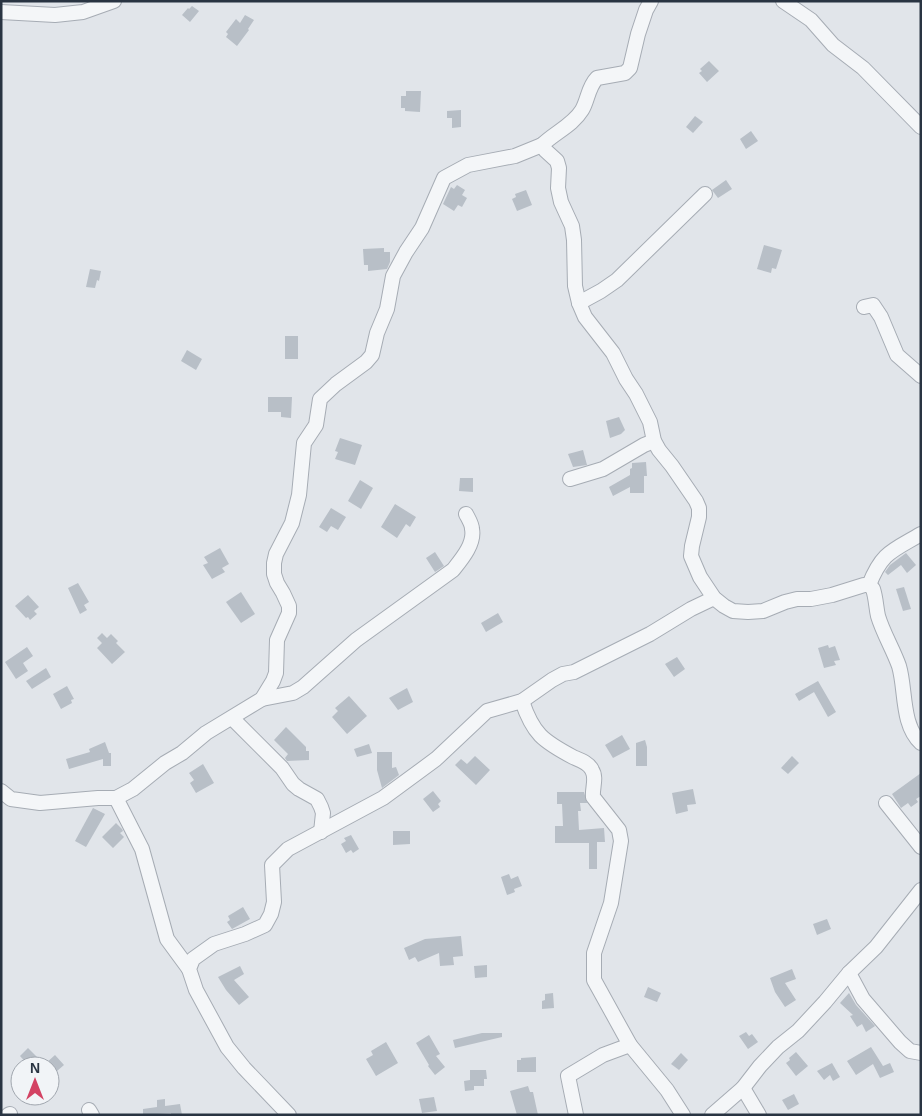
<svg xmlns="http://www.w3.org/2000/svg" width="922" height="1116" viewBox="0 0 922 1116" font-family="Helvetica,sans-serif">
	<rect width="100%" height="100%" fill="#e1e5ea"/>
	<g fill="#b8bfc7">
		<polygon points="192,6 199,11 190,22 182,15 188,8 189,9"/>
		<polygon points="245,15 254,20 248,29 249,30 237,46 226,37 228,34 226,32 236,19 240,23"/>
		<polygon points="709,61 719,71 707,82 699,73 702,71 700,69"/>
		<polygon points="406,91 421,91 420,112 405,111 405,108 401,108 401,96 406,96"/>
		<polygon points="461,110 461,127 452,128 452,118 447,118 447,111"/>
		<polygon points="695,116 703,122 693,133 686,127"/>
		<polygon points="751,131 758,141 746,149 740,139"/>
		<polygon points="726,180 732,189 718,198 712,190"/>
		<polygon points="457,185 465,190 462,195 467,198 462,207 458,205 454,211 443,204 451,187 454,189"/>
		<polygon points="526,190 532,205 517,211 512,199 516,197 515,194"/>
		<polygon points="764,245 782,250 776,269 772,268 771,273 757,269"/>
		<polygon points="384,248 384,252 390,252 390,262 387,269 368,271 368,265 364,265 363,249"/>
		<polygon points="90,269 101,271 99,281 97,280 95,288 86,287"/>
		<rect x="285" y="336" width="13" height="23"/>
		<polygon points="187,350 202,359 196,370 181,361"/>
		<polygon points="268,397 292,397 291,418 281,417 281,412 268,412"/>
		<polygon points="619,417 625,430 621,434 610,438 606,421"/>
		<polygon points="340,438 362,445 355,465 335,459 338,452 335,451"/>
		<polygon points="583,450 587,465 573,467 568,454"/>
		<polygon points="646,462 647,476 644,476 644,493 630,493 630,487 613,496 609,487 630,475 630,469 632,468 632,463"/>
		<polygon points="460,478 473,478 473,492 459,491"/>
		<polygon points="360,480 373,488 361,509 348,501"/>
		<polygon points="395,504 416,517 410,527 406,524 397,538 381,527"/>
		<polygon points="331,508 346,517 338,530 331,526 327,532 319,527"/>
		<polygon points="220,548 229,564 222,568 225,572 212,579 203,565 208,563 204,557"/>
		<polygon points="435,552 444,566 435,572 426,558"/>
		<polygon points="906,553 916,565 907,573 901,565 888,575 885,572 890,565"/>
		<polygon points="78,583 89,602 84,605 87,610 80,614 68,588"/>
		<polygon points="904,587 911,609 903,611 896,589"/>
		<polygon points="241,592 255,614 241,623 226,602"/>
		<polygon points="28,595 39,607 34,611 37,614 30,620 28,617 26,618 15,606"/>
		<polygon points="498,613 503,622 486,632 481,623"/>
		<polygon points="102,633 107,638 111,634 118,641 116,643 125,652 112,664 97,648 102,643 97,638"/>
		<polygon points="828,645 829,648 835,646 840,660 834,661 836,665 824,668 818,648"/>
		<polygon points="27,647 33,656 23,663 28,671 16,679 5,662"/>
		<polygon points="677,657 685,669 674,677 665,664"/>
		<polygon points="46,668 51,677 32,689 26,681"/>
		<polygon points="818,681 836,712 828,717 814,692 799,701 795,694"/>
		<polygon points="67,686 74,699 71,700 72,703 61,709 53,694"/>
		<polygon points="407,688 413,702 398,710 389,698"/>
		<polygon points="349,696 367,716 347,734 332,717 338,711 335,708"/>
		<polygon points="286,727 306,747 306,751 309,751 309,760 287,761 285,758 288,754 274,740"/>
		<polygon points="622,735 630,749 613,758 605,745"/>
		<polygon points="645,740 647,747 647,766 636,766 636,743"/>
		<polygon points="105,742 109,753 111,753 111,766 103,766 103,759 69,769 66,759 90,752 89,749"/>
		<polygon points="369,744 372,753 357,757 354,749"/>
		<polygon points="377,752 392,752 392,768 396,767 399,775 382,788 377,770"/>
		<polygon points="475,756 490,770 476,785 455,765 461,759 467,764"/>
		<polygon points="792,756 799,763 788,774 781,768"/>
		<polygon points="203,764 214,783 196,793 190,783 194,780 189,773"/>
		<polygon points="921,773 921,796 916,799 918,802 911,807 908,803 901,808 892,794"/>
		<polygon points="693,789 696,804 687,805 688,811 676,814 672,793"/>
		<polygon points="433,791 441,801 438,804 440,807 433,812 423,799"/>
		<polygon points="557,792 584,792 587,803 580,803 581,811 578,811 579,830 604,828 605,842 597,842 597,869 589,869 589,843 555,843 555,826 563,826 562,804 557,804"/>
		<polygon points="93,808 105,814 86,847 75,841"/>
		<polygon points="116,823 122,829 123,831 120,833 124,837 113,848 102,837"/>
		<polygon points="393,831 410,831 410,844 393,845"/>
		<polygon points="351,835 359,849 353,853 351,850 346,853 341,844 346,841 344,838"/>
		<polygon points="509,874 511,879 518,876 522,886 514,889 515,892 507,895 501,877"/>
		<polygon points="243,907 250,919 232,929 227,922 230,920 228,916"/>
		<polygon points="827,919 831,929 817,935 813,924"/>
		<polygon points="461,936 463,956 453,957 454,965 440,966 439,953 418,962 415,957 409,960 404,948 425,939"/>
		<polygon points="487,965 487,977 475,978 474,966"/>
		<polygon points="240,966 244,974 234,980 249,997 239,1005 226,990 218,977"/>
		<polygon points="792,969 796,979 785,983 796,1000 785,1007 775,992 770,978"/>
		<polygon points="648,987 661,993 657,1002 644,997"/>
		<polygon points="553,993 554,1008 542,1009 542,1001 545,1000 545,994"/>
		<polygon points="849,993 856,1005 875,1026 866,1032 862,1024 857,1027 850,1016 853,1015 840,1003"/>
		<polygon points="746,1032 749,1036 752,1034 758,1042 748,1049 739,1036"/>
		<polygon points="482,1033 502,1033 502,1037 455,1048 453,1040"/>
		<polygon points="429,1035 440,1054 436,1056 445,1067 435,1075 428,1066 429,1065 416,1043"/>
		<polygon points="386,1042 398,1063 376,1076 366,1059 373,1055 371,1051"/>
		<polygon points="871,1047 883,1066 890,1063 894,1072 880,1078 873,1064 856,1075 847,1061"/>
		<polygon points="28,1048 37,1057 28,1065 20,1056"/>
		<polygon points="796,1052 808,1066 796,1076 786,1063 790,1060 789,1058"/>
		<polygon points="681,1053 688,1060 679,1070 671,1064"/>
		<polygon points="55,1055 64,1065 50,1077 50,1066 45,1064"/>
		<polygon points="536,1057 536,1072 517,1072 517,1060 521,1060 521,1058"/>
		<polygon points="832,1063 840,1077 833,1081 830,1075 824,1080 817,1071"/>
		<polygon points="470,1070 486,1070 487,1079 484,1079 484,1086 474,1086 474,1090 465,1091 464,1081 470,1080"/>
		<polygon points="528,1086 530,1092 533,1092 538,1115 517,1115 510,1091"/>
		<polygon points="794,1094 799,1104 788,1110 782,1100"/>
		<polygon points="434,1097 437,1111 422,1113 419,1099"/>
		<polygon points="165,1099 165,1106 180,1104 182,1115 171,1115 171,1113 143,1115 143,1109 157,1107 157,1100"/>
	</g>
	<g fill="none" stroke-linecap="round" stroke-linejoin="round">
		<g stroke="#a6acb4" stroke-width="16">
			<g id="minor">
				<path d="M651,1L646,10L638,34L630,68L625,73L597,78C588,87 588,100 582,110C573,125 554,133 542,145L545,150L557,161L559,168L558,188L561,202L572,226L574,240L575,286L579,303L585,317L613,353L626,379L636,394L650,422L654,441L659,450L672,466L696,501L699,508V517L692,546L691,556L700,577L714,598L724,606L733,611L748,612L763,611L785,602L797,599H811L832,595L864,585H869L873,589C876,598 876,607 878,616C883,633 893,649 899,666C906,689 901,725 921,743"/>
				<polyline points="783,1 811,20 833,45 863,68 921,127"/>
				<polyline points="1,12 55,15 83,12 114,1"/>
				<polyline points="579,303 601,291 617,280 705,194"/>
				<polyline points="864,307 873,305 881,317 897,355 921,376"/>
				<polyline points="570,479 603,469 644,445 654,441"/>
				<path d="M869,585C882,552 892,551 921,534"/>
				<path d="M262,699L293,693L303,687L356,640L453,570C461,560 475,544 472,529C472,524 468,518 466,514"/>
				<path d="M522,701C533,734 543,741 573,757C580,760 589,763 592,770C597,778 592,788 593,797L619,830L621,841L611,903L594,953V980L630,1045L667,1090L683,1115"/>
				<polyline points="232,718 282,768 293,784 299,789 317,799 321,807 323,813 321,832"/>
				<polyline points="1,791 11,799 40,803 98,798 116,798 133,789 165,763 182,753 206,733 262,699 273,681 276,673 277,640 289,613 289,606 283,593 277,583 274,574 274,563 276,554 292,523 299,495 304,443 316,425 320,399 336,384 366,362 372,355 377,333 387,309 393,276 406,252 422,228 444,178 468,165 515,156 542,145"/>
				<polyline points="116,798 142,849 167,939 189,969"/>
				<polyline points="886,803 921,847"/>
				<polyline points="849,973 863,999 900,1042 910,1051 921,1053"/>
				<polyline points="743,1088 759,1115"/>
				<polyline points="89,1110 92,1115"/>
				<polyline points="8,1115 10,1114"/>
				<polyline points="289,1115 244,1068 227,1047 196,990 189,969 193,959 214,944 245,934 265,925 271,914 274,902 272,865 288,849 383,798 436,759 487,711 522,701 552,680 563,674 574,672 650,634 691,609 714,598"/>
				<polyline points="576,1115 568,1076 603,1055 630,1045"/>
				<polyline points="712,1115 743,1088 760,1066 778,1047 798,1031 825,1002 849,973 876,947 921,890"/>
			</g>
		</g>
		<use href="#minor" stroke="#f4f6f8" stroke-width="14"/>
	</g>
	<rect width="922" height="1116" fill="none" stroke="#293442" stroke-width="5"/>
	<g transform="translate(35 1081)"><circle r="24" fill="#f1f4f7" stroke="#a1a7af"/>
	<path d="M0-4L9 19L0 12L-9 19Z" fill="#d34263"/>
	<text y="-8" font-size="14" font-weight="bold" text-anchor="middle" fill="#293442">N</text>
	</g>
</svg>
